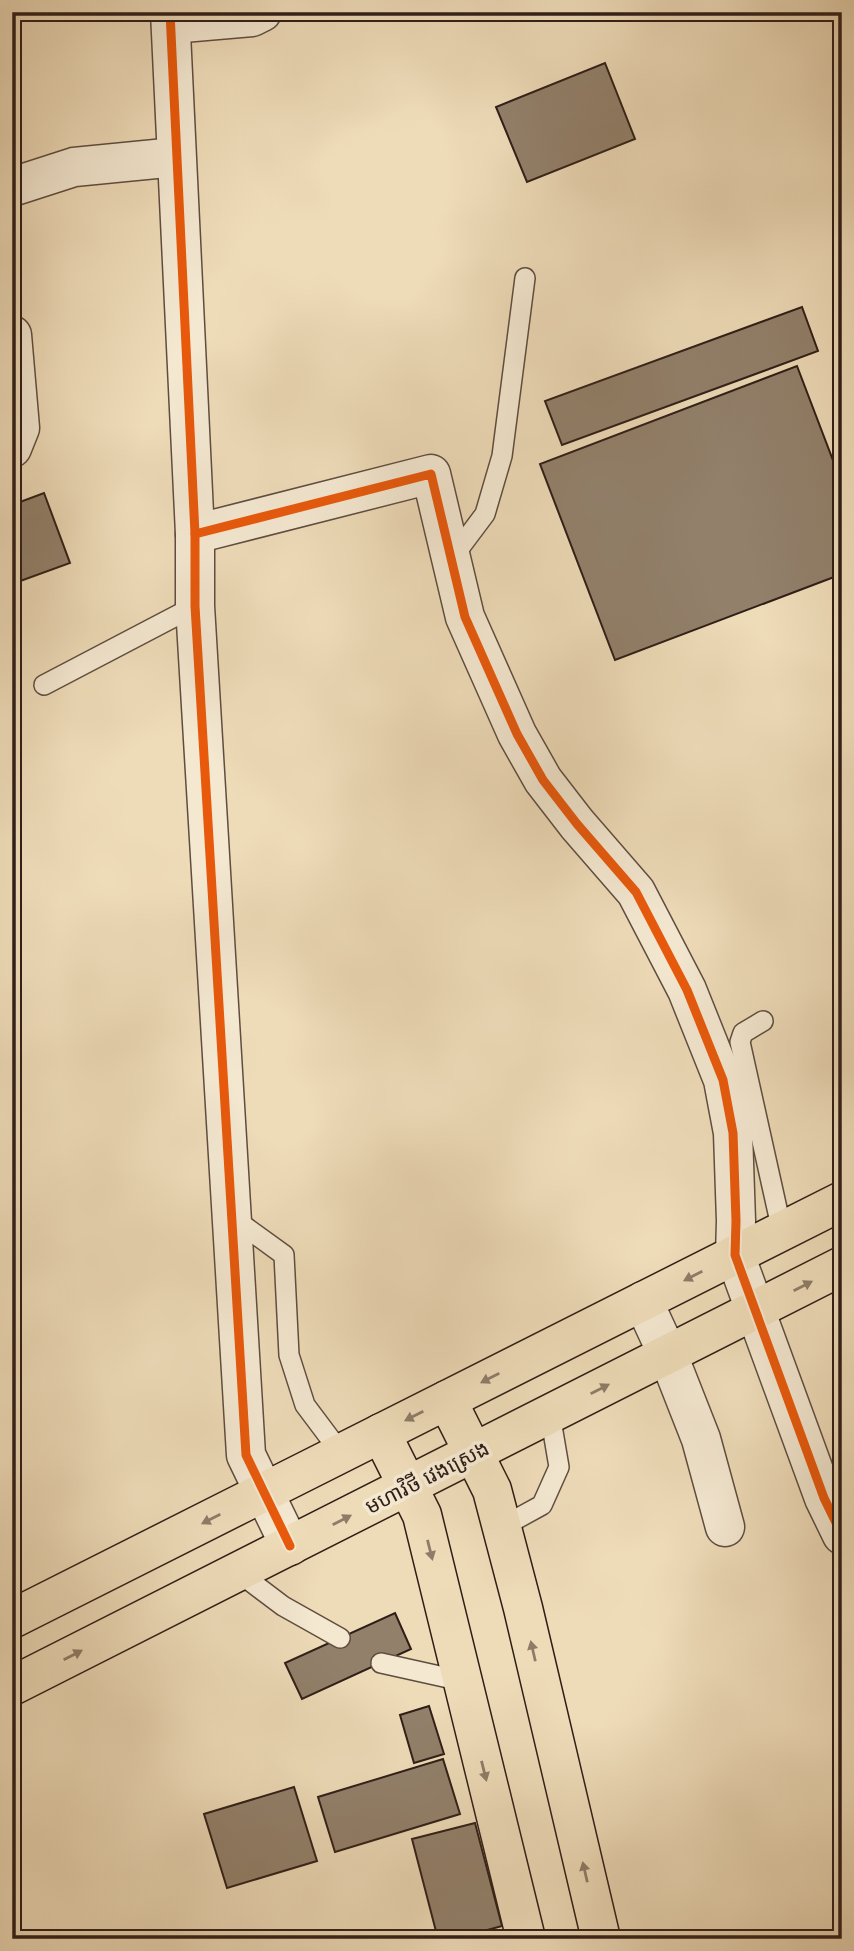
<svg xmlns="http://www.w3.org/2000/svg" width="854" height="1951" viewBox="0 0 854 1951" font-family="'Libre Caslon Text','Noto Sans Khmer',serif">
	<rect width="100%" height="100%" fill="#eedbb8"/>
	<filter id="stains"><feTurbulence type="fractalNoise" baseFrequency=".00286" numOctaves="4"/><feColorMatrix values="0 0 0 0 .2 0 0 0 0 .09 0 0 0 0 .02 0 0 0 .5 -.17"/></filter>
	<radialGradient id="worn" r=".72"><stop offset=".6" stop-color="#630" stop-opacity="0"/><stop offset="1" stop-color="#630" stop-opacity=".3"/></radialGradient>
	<g fill="#92806b" stroke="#2f1e18" stroke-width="2">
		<polygon points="605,63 635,139 527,182 496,107"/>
		<polygon points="802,307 818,351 562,445 545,401"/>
		<polygon points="797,366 842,484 842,574 615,660 540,464"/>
		<polygon points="44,493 70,563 12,584 12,505"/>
		<polygon points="395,1613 411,1649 302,1699 285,1663"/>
		<polygon points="429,1706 444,1754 414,1763 400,1715"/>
		<polygon points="443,1759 460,1814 335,1852 318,1797"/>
		<polygon points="294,1787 317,1861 227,1888 204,1814"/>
		<polygon points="475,1823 502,1926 454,1939 438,1939 412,1839"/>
	</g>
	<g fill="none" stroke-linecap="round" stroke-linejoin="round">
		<g stroke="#5f4d40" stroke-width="22">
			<g id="service">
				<polyline points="452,558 485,514 502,456 525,278"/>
				<polyline points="44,685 195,606"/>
				<polyline points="763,1021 743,1033 740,1042 782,1231"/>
				<polyline points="233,1218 284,1255 289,1355 305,1405 341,1453"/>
				<polyline points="502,1527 542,1505 559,1467 550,1414"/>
				<polyline points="238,1572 283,1606 340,1638"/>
				<polyline points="381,1663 462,1681"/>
			</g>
		</g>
		<g stroke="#5f4d40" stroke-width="41">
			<g id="minor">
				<polyline points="171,24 252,17 262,12"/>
				<polyline points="12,187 74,167 176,157"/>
				<polyline points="12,335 20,428 12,448"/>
				<polyline points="195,534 431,474 465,617 517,734 543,780 577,824 636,892 687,990 723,1080 733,1133 736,1221 735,1255 824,1498 842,1535"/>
				<polyline points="643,1301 668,1355 701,1439 725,1527"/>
			</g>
		</g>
		<g stroke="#5f4d40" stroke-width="41">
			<polyline id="tertiary" points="170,12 195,534 195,606 246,1455 290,1546"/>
		</g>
		<g stroke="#2f1e18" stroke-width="41">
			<g id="primary">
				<polyline points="447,1400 492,1490 523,1608 601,1939"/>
				<polyline points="381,1433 422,1515 526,1939"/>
				<polyline points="12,1619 842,1201"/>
				<polyline points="12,1686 842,1266"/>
			</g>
		</g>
		<use href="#service" stroke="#f4e8d1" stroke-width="19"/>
		<use href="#minor" stroke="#f4e8d1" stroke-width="38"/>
		<use href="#tertiary" stroke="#f4e8d1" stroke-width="38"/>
		<use href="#primary" stroke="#eedbb8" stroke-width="38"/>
		<g stroke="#f4e8d1" stroke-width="13">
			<g id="cycleway">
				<polyline points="170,12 195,534 195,606 246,1455 290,1546"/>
				<polyline points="195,534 431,474 465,617 517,734 543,780 577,824 636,892 687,990 723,1080 733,1133 736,1221 735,1255 824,1498 842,1535"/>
			</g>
		</g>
		<use href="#cycleway" stroke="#e8590c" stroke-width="9"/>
	</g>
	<defs><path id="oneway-solid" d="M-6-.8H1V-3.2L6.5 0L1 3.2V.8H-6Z" transform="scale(1.75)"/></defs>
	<g fill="#8e7c68">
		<use href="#oneway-solid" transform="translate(693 1276) rotate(153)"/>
		<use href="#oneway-solid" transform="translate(803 1286) rotate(-27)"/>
		<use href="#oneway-solid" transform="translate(490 1378) rotate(153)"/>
		<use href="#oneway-solid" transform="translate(600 1389) rotate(-27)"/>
		<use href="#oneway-solid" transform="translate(414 1416) rotate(153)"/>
		<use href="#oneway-solid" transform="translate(211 1519) rotate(153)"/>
		<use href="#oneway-solid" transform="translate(342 1520) rotate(-27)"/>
		<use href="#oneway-solid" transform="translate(430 1550) rotate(76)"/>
		<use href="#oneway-solid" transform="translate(533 1651) rotate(-103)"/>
		<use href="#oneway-solid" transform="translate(73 1655) rotate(-27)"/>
		<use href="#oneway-solid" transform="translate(484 1771) rotate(76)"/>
		<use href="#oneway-solid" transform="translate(585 1872) rotate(-103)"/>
	</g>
	<g text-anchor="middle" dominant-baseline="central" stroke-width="7" stroke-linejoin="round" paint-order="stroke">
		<g font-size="21" fill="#2f1e18" stroke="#f4e8d1">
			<text transform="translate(427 1477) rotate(-27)">មហាវិថី វេងស្រេង</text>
		</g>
	</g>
	<rect width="854" height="1951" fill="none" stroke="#eedbb8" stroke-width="42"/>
	<rect x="14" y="14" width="826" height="1923" fill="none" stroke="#2f1e18" stroke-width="3.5"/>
	<rect x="21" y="21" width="812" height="1909" fill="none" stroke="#2f1e18" stroke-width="2"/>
	<rect width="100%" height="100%" filter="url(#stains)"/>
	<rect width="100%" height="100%" fill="url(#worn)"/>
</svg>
